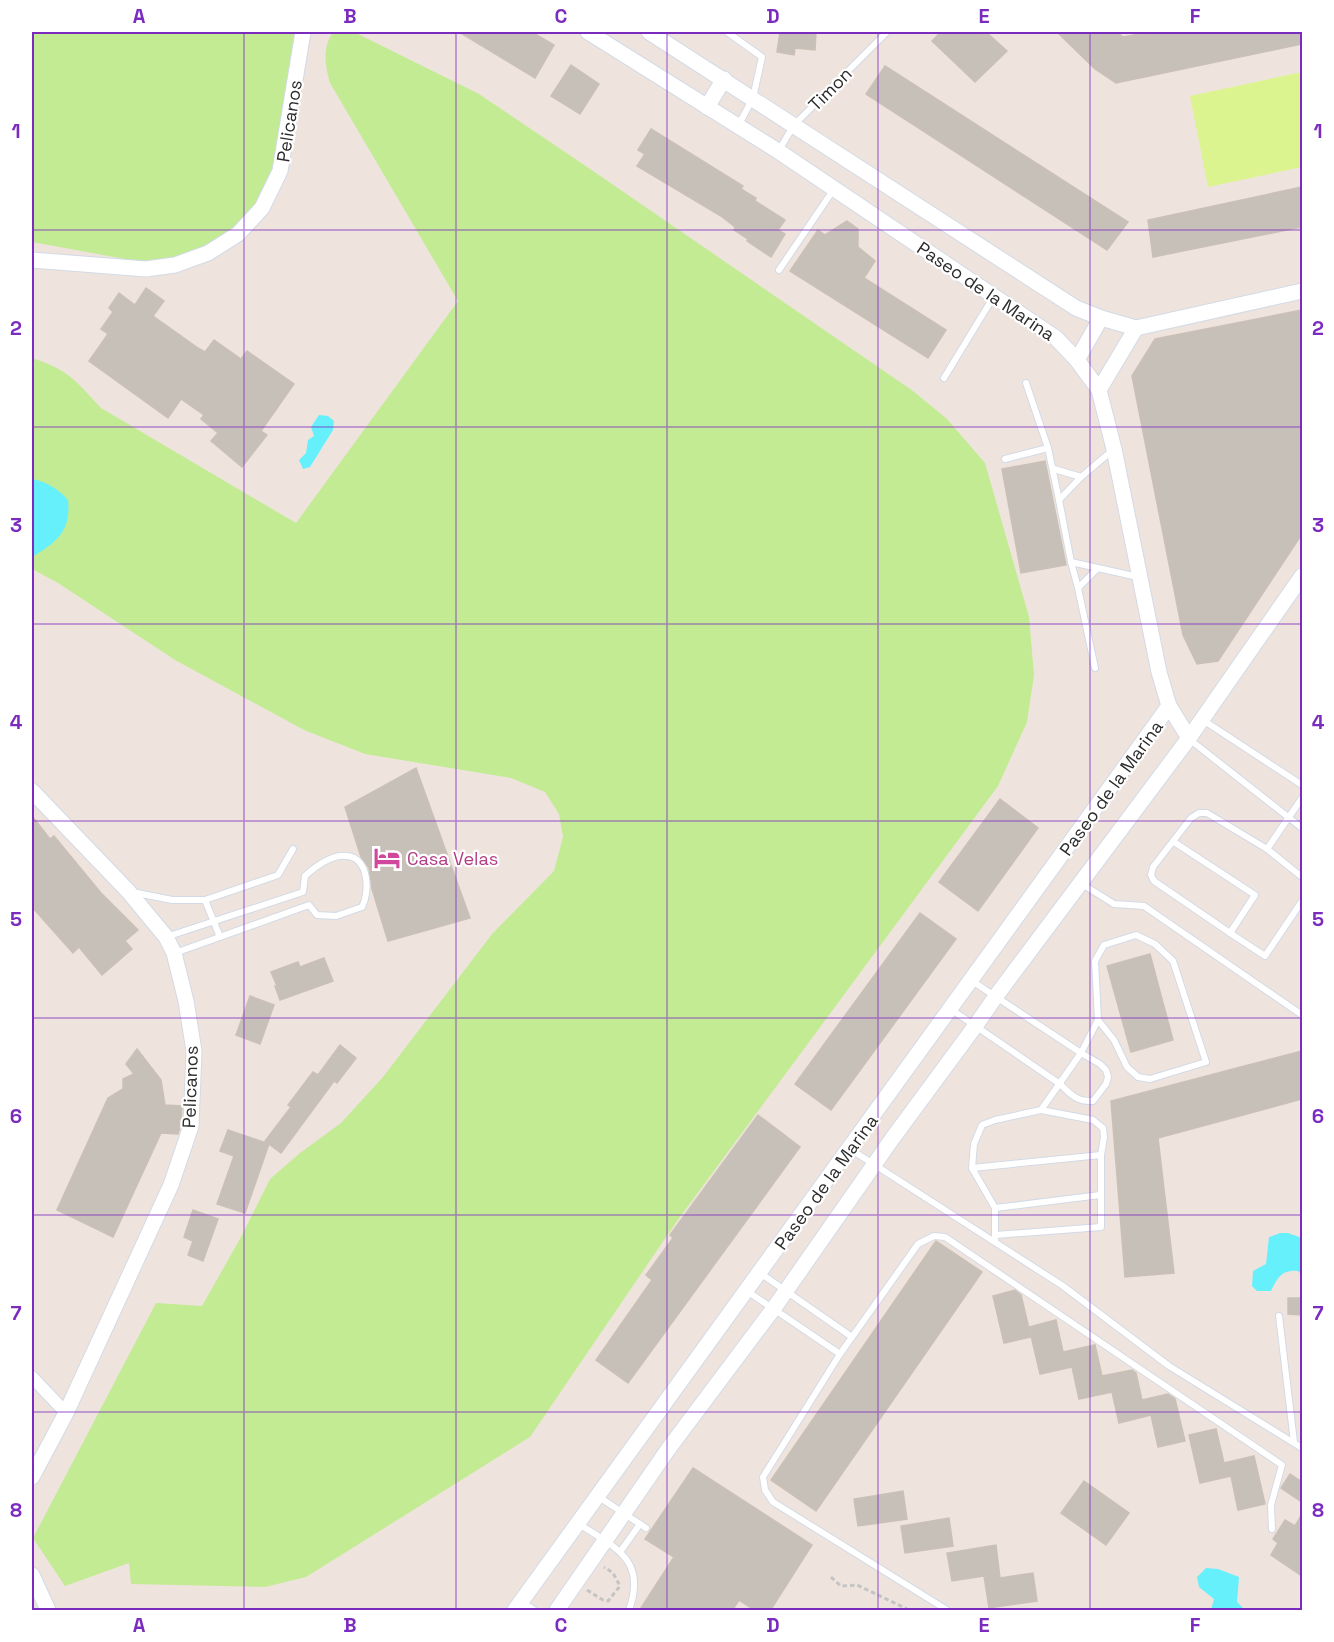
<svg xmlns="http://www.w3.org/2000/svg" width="1334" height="1642" viewBox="0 0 1334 1642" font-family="'Space Grotesk',sans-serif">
	<rect width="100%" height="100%" fill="#efe4dd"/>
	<g fill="#c2eb94">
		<polygon points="32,32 301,32 279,160 255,206 219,243 179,261 136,261 32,242"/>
		<path d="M333,32H354L479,94L596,173L913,391L947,419L985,463L1029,617L1034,675L1027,722L998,786L677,1221L530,1437L306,1577L265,1587L131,1584L129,1563L65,1586L33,1538L156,1303L202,1306L241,1237L270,1179L300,1153L341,1123L383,1077L492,934L554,871L563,837L559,814L545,792L511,778L365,754L304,730L175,660L58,583L32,569V358C69,370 75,380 101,408L296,523L458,301L330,83C325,65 322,48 333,32Z"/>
	</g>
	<polygon fill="#dcf48f" points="1302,72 1302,167 1208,187 1190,96"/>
	<g fill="#66f0fc">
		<polygon points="319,415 328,416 334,421 333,430 310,467 303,469 299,460 306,453 308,440 314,436 311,427"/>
		<path d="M32,479C47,482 58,489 68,500C71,531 57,542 32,557Z"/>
		<path d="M1280,1233H1288L1302,1238V1275L1298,1271C1282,1269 1277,1278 1271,1291H1257L1252,1286L1253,1271L1266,1264L1269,1237Z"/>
		<polygon points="1206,1568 1218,1569 1239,1577 1237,1602 1245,1610 1211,1610 1214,1599 1199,1587 1197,1577"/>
	</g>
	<g fill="#c7c0b9" stroke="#cbc0b6" stroke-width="1.5">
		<polygon points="459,32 532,32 554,45 535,78"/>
		<polygon points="780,32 816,32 815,50 795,48 794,55 777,52"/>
		<polygon points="941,32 986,32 1007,51 975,82 932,41"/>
		<polygon points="1057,32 1117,32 1123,37 1150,32 1302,32 1302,44 1116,83 1095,69"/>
		<polygon points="571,65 599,84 580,114 551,96"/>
		<polygon points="885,66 1128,222 1107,250 866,94"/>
		<polygon points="651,129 743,186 741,189 756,198 755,201 785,220 778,230 785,234 771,257 747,241 748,239 734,230 735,227 721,216 637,166 645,154 638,150"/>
		<polygon points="1302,187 1302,227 1153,257 1148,220"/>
		<polygon points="847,221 858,229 858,247 875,261 864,278 946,330 928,358 790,271 818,230 825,235"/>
		<polygon points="146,288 164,301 153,316 198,348 205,352 214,340 241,359 247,351 294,384 261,431 267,435 242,467 211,441 218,433 201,419 204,415 181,399 168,418 89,361 108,334 101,329 113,312 109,308 119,293 135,305"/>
		<polygon points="1302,310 1302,534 1218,661 1197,664 1183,635 1132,376 1155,339"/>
		<polygon points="1045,461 1066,565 1021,573 1002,469"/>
		<polygon points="416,768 470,918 388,941 372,889 369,868 361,857 345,807"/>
		<polygon points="1000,799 1038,828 978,911 939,882"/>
		<polygon points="32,816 50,839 54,836 101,893 138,930 125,941 132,949 102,975 79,947 73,953 32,907"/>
		<polygon points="920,913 956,939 831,1110 795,1084"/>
		<polygon points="1150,954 1173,1040 1131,1052 1107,966"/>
		<polygon points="324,958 333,981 280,1000 275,986 277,986 271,972 298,962 300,967"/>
		<polygon points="250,996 274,1005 260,1044 236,1035"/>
		<polygon points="340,1045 356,1058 337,1083 334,1081 281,1153 265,1141 291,1107 288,1105 313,1072 318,1075"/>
		<polygon points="137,1049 161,1080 165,1105 182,1106 181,1124 178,1134 161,1133 113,1237 57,1210 108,1098 123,1089 123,1079 134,1074 126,1064"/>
		<polygon points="1302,1051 1302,1099 1158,1138 1174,1273 1125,1277 1111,1101"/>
		<polygon points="758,1115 800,1147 628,1383 596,1360 652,1280 646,1275 673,1238 670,1235"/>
		<polygon points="228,1130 269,1144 245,1213 217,1204 234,1156 220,1151"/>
		<polygon points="193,1210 218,1219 203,1261 188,1255 193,1241 184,1237"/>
		<polygon points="936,1241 982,1272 816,1511 771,1480"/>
		<polygon points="1015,1290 1021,1295 1031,1337 1004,1343 993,1296"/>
		<polygon points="1288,1298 1302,1298 1302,1315 1288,1314"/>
		<polygon points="1056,1320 1063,1352 1095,1345 1102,1376 1132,1370 1136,1373 1142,1400 1168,1394 1175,1399 1185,1441 1158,1447 1151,1415 1119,1423 1112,1392 1079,1399 1072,1367 1040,1374 1029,1327"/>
		<polygon points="1216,1429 1224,1463 1254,1456 1265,1504 1238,1510 1231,1476 1200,1483 1189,1435"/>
		<polygon points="693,1468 812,1545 770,1611 756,1611 739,1600 732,1611 639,1611 674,1557 645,1539"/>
		<polygon points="1290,1474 1302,1482 1302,1502 1281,1488"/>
		<polygon points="1084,1481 1129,1513 1106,1545 1061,1513"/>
		<polygon points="903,1491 907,1519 858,1526 854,1499"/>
		<polygon points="1302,1514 1302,1576 1271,1555 1278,1543 1273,1539 1285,1520 1295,1526"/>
		<polygon points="949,1518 953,1546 905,1553 901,1526"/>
		<polygon points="996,1545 1000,1578 1033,1573 1037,1601 989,1608 984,1576 952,1581 947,1553"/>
	</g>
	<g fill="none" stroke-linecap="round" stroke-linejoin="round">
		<g stroke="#d2dae6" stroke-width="8">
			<g id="service">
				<polyline points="727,32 762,57 753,98 738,126"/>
				<polyline points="779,150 794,125 887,32"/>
				<polyline points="779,270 834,189"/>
				<polyline points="944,378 994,296"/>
				<polyline points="1026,383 1048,448 1059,500"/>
				<polyline points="1114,449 1081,477 1059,500 1071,562 1138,577"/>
				<polyline points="1005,459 1048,448"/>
				<polyline points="1054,469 1081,477"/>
				<polyline points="1071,562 1078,588 1097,569"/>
				<polyline points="1078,588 1095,668"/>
				<polyline points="1203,720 1302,785"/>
				<polyline points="1189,739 1302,828"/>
				<polyline points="1174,842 1255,895 1230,933 1154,881 1151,875 1153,867 1191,818 1199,813 1207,813 1267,849 1302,877"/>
				<polyline points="1267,849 1302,798"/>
				<polyline points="1082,884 1114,904 1144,906 1302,1015"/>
				<polyline points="132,892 172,900 205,900 278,875 293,849"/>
				<polyline points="205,900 220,937"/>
				<polyline points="1230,933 1265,956 1302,901"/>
				<path d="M166,937L303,892L305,876C315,867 332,854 347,856C369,858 370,892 362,907L336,916L317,915L309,905L175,953"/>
				<path d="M952,1010L1060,1084C1071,1095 1077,1102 1093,1101L1106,1084L1108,1077L1106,1070L1100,1064L1081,1053L972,981"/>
				<polyline points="850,1149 1063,1286 1169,1366 1302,1448"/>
				<polyline points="972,1168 1101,1155"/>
				<polyline points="995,1208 1100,1195"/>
				<polyline points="995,1235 1101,1227 1101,1155 1104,1137 1103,1128 1093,1120 1041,1110"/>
				<polyline points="995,1240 995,1208 972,1168 974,1144 982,1125 995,1120 1041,1110 1081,1053 1098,1020 1095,961 1104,945 1136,935 1155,944 1173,961 1206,1062 1150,1079 1138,1077 1127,1067 1114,1040 1098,1020"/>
				<polyline points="760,1273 852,1337"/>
				<polyline points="747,1291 840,1354"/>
				<polyline points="1279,1316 1294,1442"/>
				<polyline points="599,1497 646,1528"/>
				<path d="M579,1524C616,1548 647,1560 629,1610"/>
				<polyline points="620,1552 640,1524"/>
				<polyline points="522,1602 534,1610"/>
				<polyline points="947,1610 773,1502 765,1490 763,1477 840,1354 918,1244 934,1236 945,1237 1282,1465 1271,1505 1272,1529"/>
			</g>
		</g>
		<g stroke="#d2dae6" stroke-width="14">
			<polyline id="minor" points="32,1377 66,1413"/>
		</g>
		<g stroke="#d2dae6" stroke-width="17">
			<g id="tertiary">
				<polyline points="649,32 1076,308 1101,318 1136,328 1302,291"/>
				<polyline points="707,107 724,79"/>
				<polyline points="32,260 146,269 175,265 208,253 238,234 262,208 280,171 303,32"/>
				<polyline points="1077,360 1101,318"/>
				<polyline points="1099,390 1136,328"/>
				<polyline points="1169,706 1189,738"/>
				<polyline points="32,791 128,891 166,937 174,953 186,1001 194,1051 191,1126 171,1185 66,1413 32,1477"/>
				<polyline points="32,1575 48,1610"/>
				<polyline points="515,1610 1169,706 1159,672 1114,449 1099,390 1077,360 1056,338 778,151 588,32"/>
				<polyline points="557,1610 669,1448 774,1308 892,1139 976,1025 996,996 1189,738 1302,576"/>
			</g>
		</g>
		<g stroke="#c4c4c4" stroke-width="3" stroke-dasharray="4.5 3" stroke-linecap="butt">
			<polyline points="831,1577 841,1586 857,1585 909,1610"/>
			<polyline points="587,1590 603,1600 608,1601 620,1586 613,1573 604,1567"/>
		</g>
		<use href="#service" stroke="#fff" stroke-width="6"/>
		<use href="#minor" stroke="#fff" stroke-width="12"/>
		<use href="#tertiary" stroke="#fff" stroke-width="15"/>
	</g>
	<path fill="none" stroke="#7b2cbf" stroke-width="1.5" stroke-opacity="0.55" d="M244,32V1610M456,32V1610M667,32V1610M878,32V1610M1090,32V1610M32,230H1302M32,427H1302M32,624H1302M32,821H1302M32,1018H1302M32,1215H1302M32,1412H1302"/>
	<defs>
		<g id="hotel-bare" transform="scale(2.07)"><path d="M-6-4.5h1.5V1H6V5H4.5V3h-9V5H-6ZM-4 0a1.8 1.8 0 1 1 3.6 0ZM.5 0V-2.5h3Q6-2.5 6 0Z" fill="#d1479c" stroke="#fff" stroke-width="2.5" paint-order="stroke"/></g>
	</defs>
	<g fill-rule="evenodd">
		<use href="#hotel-bare" x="387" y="858"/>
	</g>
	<g text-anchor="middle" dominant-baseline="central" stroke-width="4.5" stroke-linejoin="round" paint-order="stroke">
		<g font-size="18" fill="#2c2c2c" stroke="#fff">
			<text transform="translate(830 89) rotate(-45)">Timon</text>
			<text transform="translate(289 121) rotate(-81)">Pelicanos</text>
			<text transform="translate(986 291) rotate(34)">Paseo de la Marina</text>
			<text transform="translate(1111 788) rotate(-54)">Paseo de la Marina</text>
			<text transform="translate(190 1087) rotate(-88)">Pelicanos</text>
			<text transform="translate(826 1182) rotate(-54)">Paseo de la Marina</text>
		</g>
		<g font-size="18" fill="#b23c85" stroke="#fff" text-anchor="start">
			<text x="407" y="858">Casa Velas</text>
		</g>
	</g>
	<rect width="1334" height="1642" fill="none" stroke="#ffffff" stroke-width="66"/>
	<rect x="33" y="33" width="1268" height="1576" fill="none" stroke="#7b2cbf" stroke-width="2"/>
	<g font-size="20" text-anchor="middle" font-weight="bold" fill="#7b2cbf">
		<text x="139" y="23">A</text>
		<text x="350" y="23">B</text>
		<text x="561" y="23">C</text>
		<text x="773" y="23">D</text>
		<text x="984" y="23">E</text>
		<text x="1195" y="23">F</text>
		<text x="16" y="138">1</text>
		<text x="1318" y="138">1</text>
		<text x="16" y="335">2</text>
		<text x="1318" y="335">2</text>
		<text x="16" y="532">3</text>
		<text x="1318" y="532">3</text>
		<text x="16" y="729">4</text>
		<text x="1318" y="729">4</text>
		<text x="16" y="926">5</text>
		<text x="1318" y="926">5</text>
		<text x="16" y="1123">6</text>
		<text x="1318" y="1123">6</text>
		<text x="16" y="1320">7</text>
		<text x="1318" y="1320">7</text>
		<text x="16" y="1517">8</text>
		<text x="1318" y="1517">8</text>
		<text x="139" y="1632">A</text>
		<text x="350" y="1632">B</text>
		<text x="561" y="1632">C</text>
		<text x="773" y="1632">D</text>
		<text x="984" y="1632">E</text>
		<text x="1195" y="1632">F</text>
	</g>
</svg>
